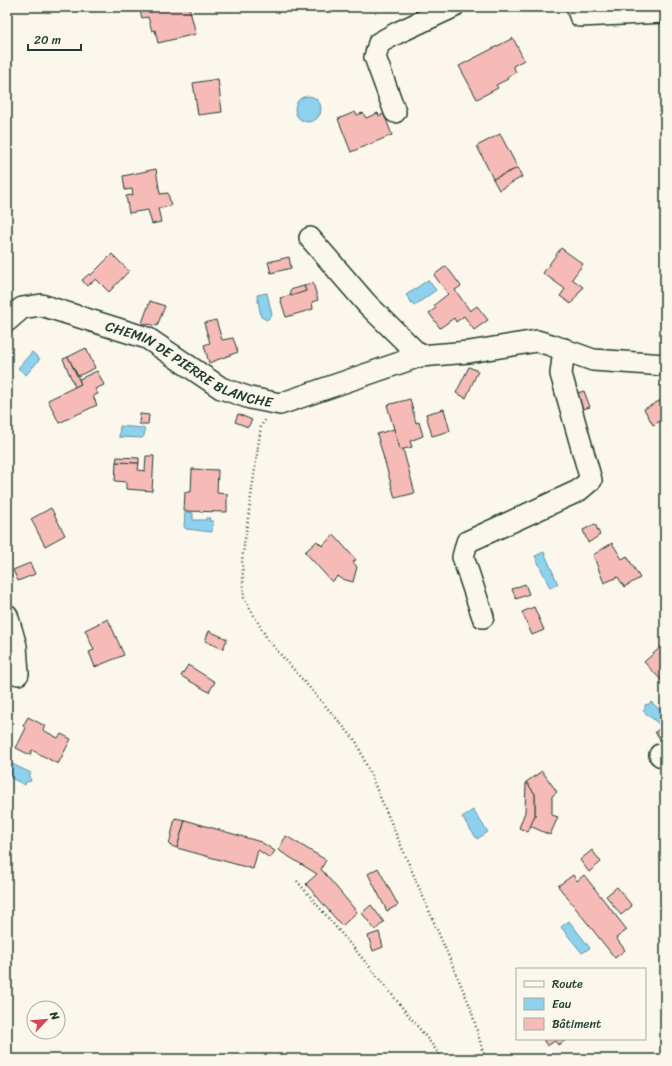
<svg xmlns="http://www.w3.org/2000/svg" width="672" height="1066" viewBox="0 0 672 1066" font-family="Sriracha,sans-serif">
	<rect width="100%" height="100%" fill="#fbf7ec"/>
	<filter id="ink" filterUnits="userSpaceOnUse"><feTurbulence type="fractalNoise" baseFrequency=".025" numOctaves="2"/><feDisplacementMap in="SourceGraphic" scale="8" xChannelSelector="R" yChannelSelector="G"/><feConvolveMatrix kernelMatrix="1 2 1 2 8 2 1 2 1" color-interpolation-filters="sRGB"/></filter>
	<g filter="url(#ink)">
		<g fill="#8dd1ee" stroke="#6196a4">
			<circle cx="308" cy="109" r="13"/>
			<polygon points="428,280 436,290 414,306 406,295"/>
			<polygon points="267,293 272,315 267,320 261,317 257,295"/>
			<polygon points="32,352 40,359 26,375 18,368"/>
			<polygon points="120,426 143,428 145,430 144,436 142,438 119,437"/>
			<polygon points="185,512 193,513 193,520 206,520 206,518 210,518 209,521 213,521 212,532 186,529 184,527"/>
			<polygon points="544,552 558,584 550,588 535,556"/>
			<polygon points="651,702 665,714 665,717 659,724 643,711 645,709 645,705 649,704"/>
			<polygon points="8,762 31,773 29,776 31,781 26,782 25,785 7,776"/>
			<polygon points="473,810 488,832 477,839 462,817"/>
			<polygon points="569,921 590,948 582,953 561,927"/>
		</g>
		<g fill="#f6bbb6" stroke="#1f3d34">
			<polygon points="139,7 189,7 196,34 158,43 155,30 152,31 148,17 142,18"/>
			<polygon points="513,38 524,60 513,66 516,72 507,77 508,79 496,85 498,88 477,99 459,66"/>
			<polygon points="218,79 222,112 198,115 193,83"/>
			<polygon points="355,112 357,115 363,113 366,118 378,113 379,116 384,114 392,135 351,152 338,119"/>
			<polygon points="500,134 518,168 493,179 477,146"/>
			<polygon points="518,168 522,177 499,190 493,179"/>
			<polygon points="156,169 160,194 168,193 171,206 158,208 161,222 152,224 148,210 129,213 126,196 133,195 132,189 125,190 123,176"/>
			<polygon points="561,248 583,264 572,279 583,287 571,304 560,296 565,289 543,273"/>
			<polygon points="112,254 129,271 109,292 96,279 87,286 82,280 89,274 91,275"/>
			<polygon points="289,257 291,268 271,273 268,262"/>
			<polygon points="446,266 461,286 455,290 470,311 477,306 488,320 474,330 464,316 456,322 454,318 440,328 429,313 436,308 434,305 448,294 434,275"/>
			<polygon points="313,283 318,300 312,302 313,309 286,317 280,298 306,291 304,286"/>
			<polygon points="304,286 306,291 291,296 290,290"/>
			<polygon points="150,301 165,306 157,326 142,323"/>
			<polygon points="216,320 222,340 233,338 238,352 209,363 204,345 210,343 204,323"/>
			<polygon points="86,348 95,368 78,376 68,357"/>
			<polygon points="68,357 81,384 75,387 63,359"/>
			<polygon points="469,367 478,371 466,398 456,393"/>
			<polygon points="97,371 104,385 95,389 98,394 93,396 97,405 59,423 48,400 81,384 79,379"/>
			<polygon points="584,391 590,407 576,411 571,395"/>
			<polygon points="665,398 665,431 660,421 653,425 644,409"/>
			<polygon points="410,399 416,423 419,422 423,436 410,441 412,447 400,450 387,405"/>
			<polygon points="444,409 450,431 432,436 426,414"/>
			<polygon points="140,414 149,415 148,424 139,424"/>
			<polygon points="238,414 252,420 248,427 235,422"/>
			<polygon points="394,429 400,450 403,449 415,493 395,498 377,434"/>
			<polygon points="146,456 154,456 152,491 126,489 126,482 115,481 116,462 139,463 138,470 145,471"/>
			<polygon points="117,457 139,458 139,463 116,462"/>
			<polygon points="192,469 218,470 217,493 227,494 227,512 184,511 185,492 191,492"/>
			<polygon points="51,508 65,535 45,546 31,519"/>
			<polygon points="595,524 600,535 588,543 583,530"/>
			<polygon points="334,535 356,560 353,562 357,567 353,582 342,579 338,576 332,582 305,552 317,541 322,546"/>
			<polygon points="612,543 622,559 627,556 640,578 624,587 618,577 604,583 593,555"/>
			<polygon points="30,563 35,574 18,581 13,570"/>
			<polygon points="525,584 529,594 516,599 512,589"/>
			<polygon points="534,607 544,630 532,635 522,612"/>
			<polygon points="108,619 124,655 95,667 89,652 94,650 85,630"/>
			<polygon points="209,631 227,639 223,649 205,641"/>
			<polygon points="663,645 665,647 665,678 662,681 644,662"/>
			<polygon points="188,665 215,682 209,692 181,676"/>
			<polygon points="28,717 45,726 43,730 58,738 61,734 71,739 58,764 32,750 30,755 16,748 26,728 23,726"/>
			<polygon points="662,727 665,731 665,745 655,732"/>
			<polygon points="542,771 557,792 552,796 552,815 558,817 550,835 530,826 535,815 535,794 526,782"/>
			<polygon points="526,782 535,794 535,815 528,832 519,828 525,812"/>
			<polygon points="175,818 185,820 177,848 169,845"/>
			<polygon points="185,820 261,842 275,851 270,858 258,850 253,869 177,848"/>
			<polygon points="286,836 326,860 321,869 357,912 342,926 306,884 317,874 278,850"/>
			<polygon points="592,850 601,862 589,872 580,860"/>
			<polygon points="378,868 398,905 387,911 368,874"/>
			<polygon points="573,875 577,881 584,875 627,930 616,938 625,950 615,958 558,886"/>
			<polygon points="617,887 632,906 621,915 606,896"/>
			<polygon points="371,905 384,922 375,930 362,913"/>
			<polygon points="379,932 383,947 373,951 368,936"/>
			<polygon points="543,1039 568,1039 558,1045 555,1041 547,1046"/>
		</g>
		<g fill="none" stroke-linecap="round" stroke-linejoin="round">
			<g stroke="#1f3d34" stroke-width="24">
				<g id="minor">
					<polyline points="577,7 580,16 665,12"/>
					<polyline points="395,112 375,57 379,43 397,33 453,7"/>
					<polyline points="310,238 367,304 420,356"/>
					<path id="s1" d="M7,321L22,308L41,305L147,338L221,388L250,398L280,404L420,356L469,352L537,341L551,345L593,360L665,365"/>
					<polyline points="7,615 16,646 18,674"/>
					<polyline points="483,617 463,557 467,542 578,491 591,480 561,374 564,349"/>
					<polyline points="660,755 665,758"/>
				</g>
			</g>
			<g stroke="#1f3d34" stroke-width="2.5" stroke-dasharray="1 3" stroke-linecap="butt">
				<polyline points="265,420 261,426 242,560 244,598 268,640 356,741 470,1006 485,1059"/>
				<polyline points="297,881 373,971 434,1047 442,1059"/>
			</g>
			<use href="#minor" stroke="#fbf7ec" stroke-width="21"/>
		</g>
	</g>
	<g text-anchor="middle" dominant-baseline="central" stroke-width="4" stroke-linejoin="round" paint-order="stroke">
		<g font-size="14" fill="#1f3d34" stroke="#fbf7ec">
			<text stroke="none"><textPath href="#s1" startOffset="200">CHEMIN DE PIERRE BLANCHE</textPath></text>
		</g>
	</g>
	<rect width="672" height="1066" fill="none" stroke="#fbf7ec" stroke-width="24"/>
	<rect x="12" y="12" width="648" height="1042" fill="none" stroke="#1f3d34" stroke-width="1.5" filter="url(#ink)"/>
	<rect x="516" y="968" width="130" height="72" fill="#fbf7ec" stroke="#a3ada2"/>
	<rect x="524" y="981" width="20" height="6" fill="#fbf7ec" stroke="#a3ada2"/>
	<text x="552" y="988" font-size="12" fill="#1f3d34">Route</text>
	<rect x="524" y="998" width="20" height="12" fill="#8dd1ee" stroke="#a3ada2"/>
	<text x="552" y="1008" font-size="12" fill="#1f3d34">Eau</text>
	<rect x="524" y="1018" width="20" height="12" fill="#f6bbb6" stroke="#a3ada2"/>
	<text x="552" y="1028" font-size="12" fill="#1f3d34">Bâtiment</text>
	<g transform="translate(46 1020) rotate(64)"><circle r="19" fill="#fbf7ec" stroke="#a3ada2"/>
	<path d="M0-3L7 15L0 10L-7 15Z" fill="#d1495b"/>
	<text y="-6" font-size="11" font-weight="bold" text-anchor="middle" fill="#1f3d34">N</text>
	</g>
	<path d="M28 44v6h53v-6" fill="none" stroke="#1f3d34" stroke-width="2"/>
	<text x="34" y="44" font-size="12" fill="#1f3d34" stroke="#fbf7ec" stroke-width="3" paint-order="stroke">20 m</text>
</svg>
